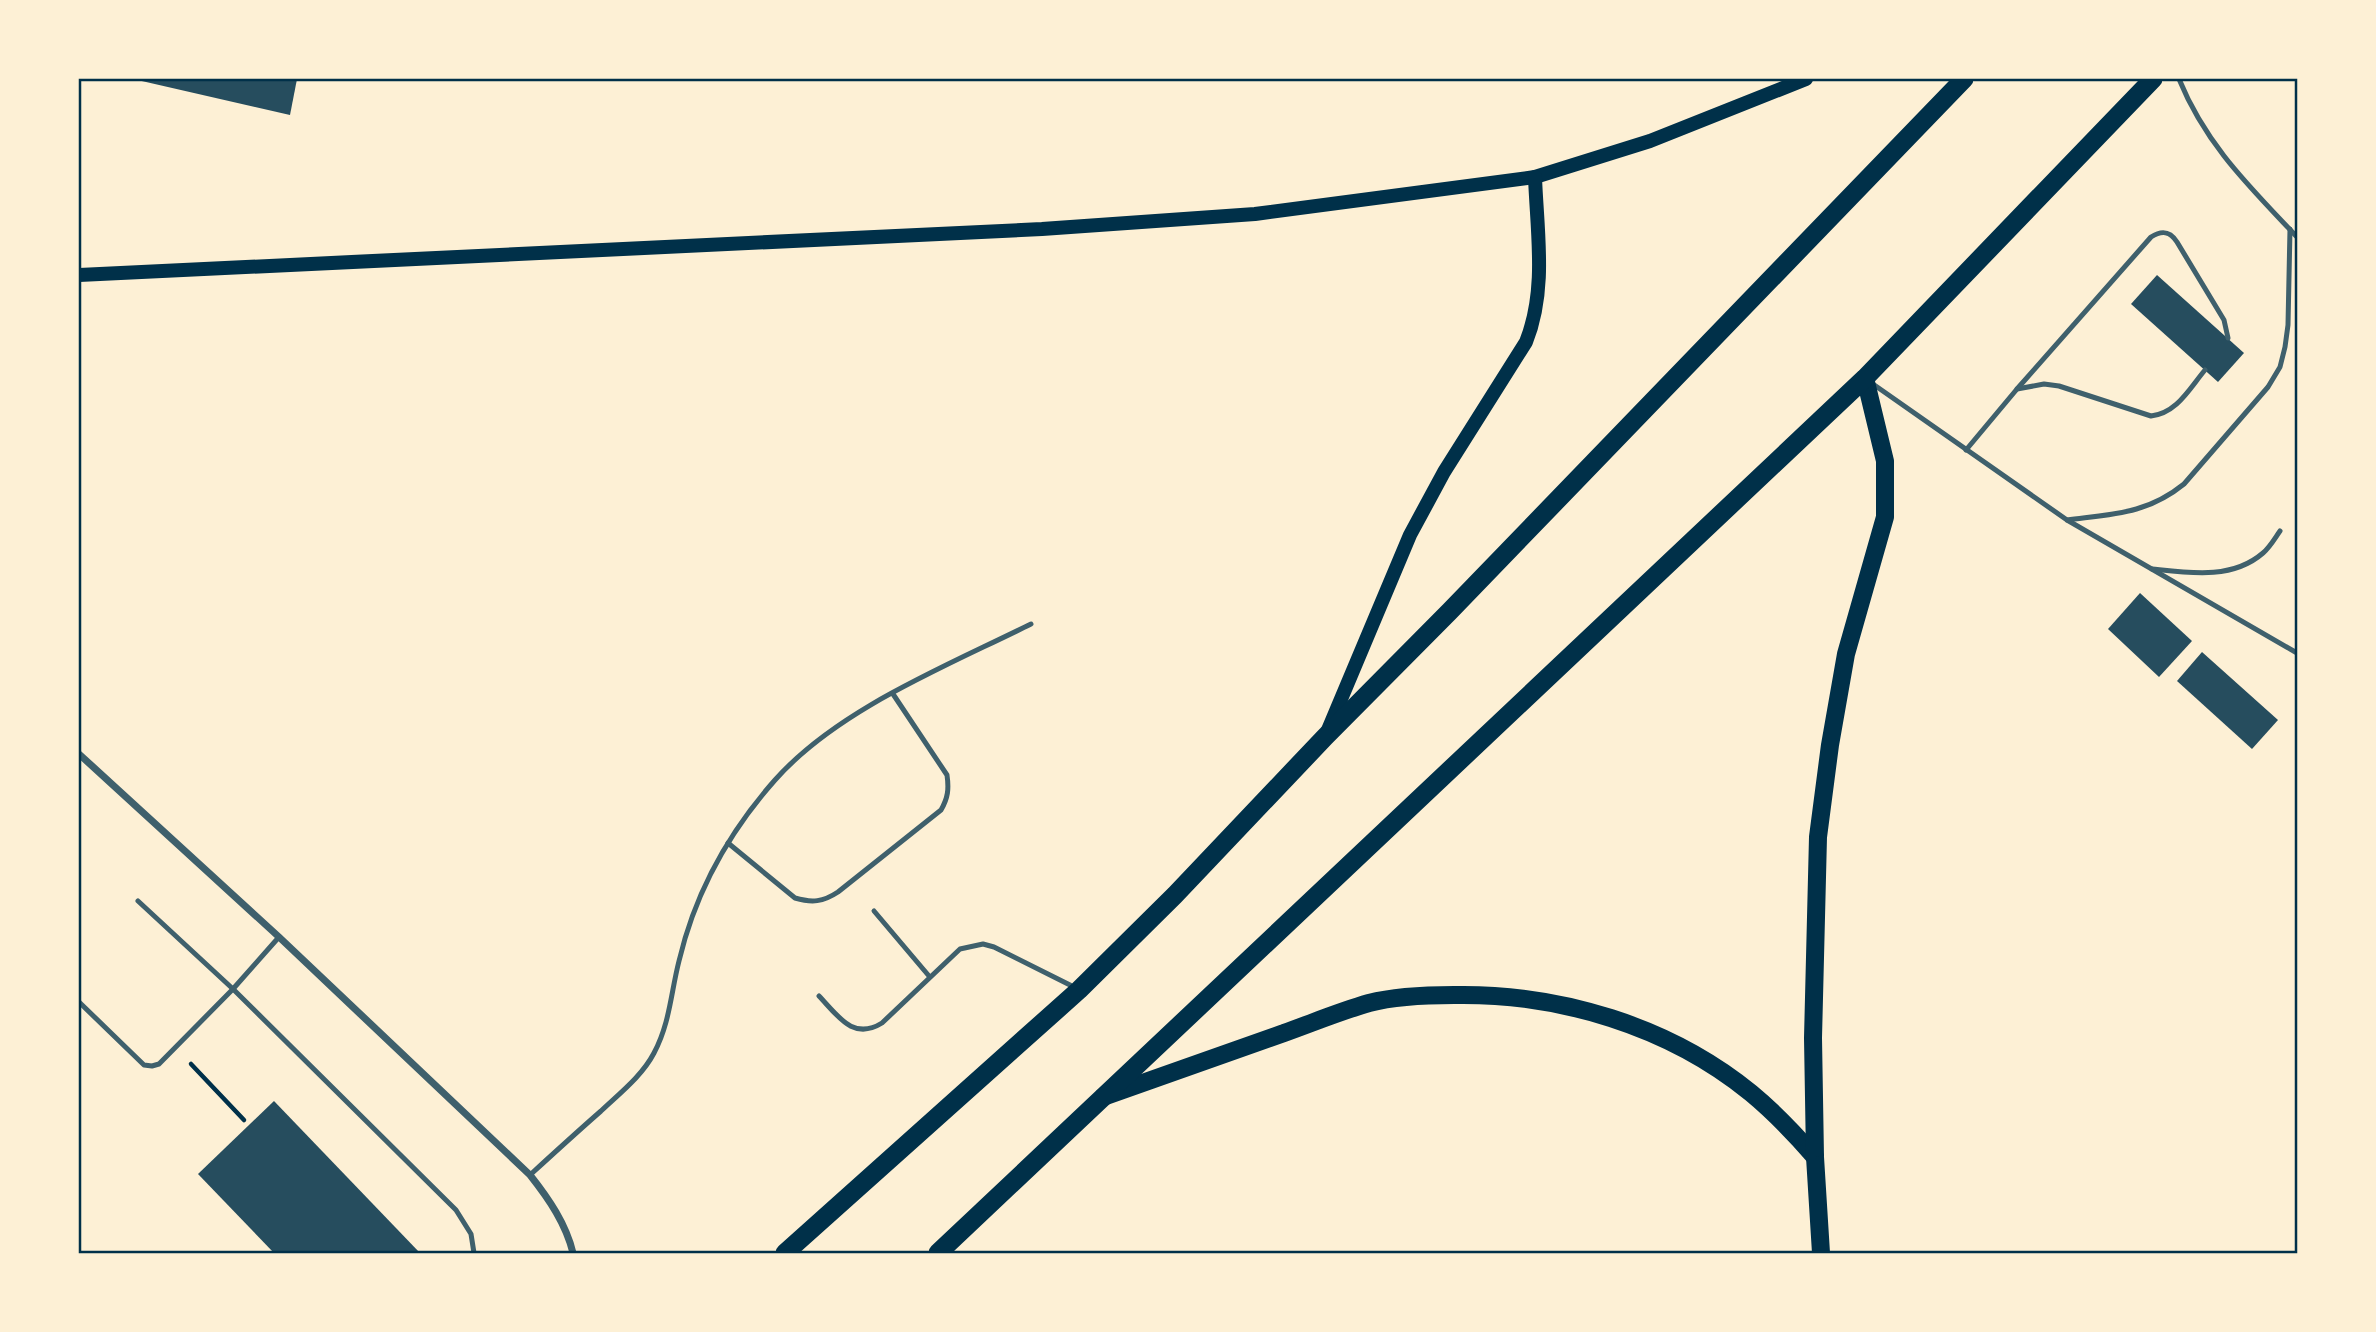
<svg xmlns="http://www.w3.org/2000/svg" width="2376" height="1332" viewBox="0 0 2376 1332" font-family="'Source Serif 4',serif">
	<rect width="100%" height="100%" fill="#fdf0d5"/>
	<g fill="#264d5e">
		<polygon points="133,79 297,79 290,115"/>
		<polygon points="2157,275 2244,353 2218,382 2131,304"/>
		<polygon points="2140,593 2192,641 2159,677 2108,629"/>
		<polygon points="2202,652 2278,720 2252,749 2177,681"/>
		<polygon points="274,1101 420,1253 274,1253 198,1174"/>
	</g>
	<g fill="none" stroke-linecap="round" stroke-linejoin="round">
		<polyline stroke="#003049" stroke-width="4.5" points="191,1064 244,1120"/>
		<g stroke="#3f606c" stroke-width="5">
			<path d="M2179,79C2206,145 2249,186 2297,237"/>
			<polyline points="1870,382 2067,520 2297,653"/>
			<path d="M2017,389L2044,384L2059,386L2151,416C2177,413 2189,389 2205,370"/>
			<path d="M1966,450L2017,389L2151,237C2162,230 2170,231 2177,242L2224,320L2228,338"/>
			<path d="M2067,520C2113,514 2147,514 2184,484L2268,387L2280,367L2285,347L2288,325L2290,229"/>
			<path d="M2152,569C2189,573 2232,580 2263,553C2270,547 2275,538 2280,531"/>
			<path d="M728,843L795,898C812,903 823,902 838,892L941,810C948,798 949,789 947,775L893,694"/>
			<polyline points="138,901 233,989 456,1210 471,1234 474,1253"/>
			<polyline points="874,911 929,976"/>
			<path d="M819,996C838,1016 853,1041 882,1023L960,949L983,944L994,947L1076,988"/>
			<polyline points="79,1002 144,1065 152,1066 159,1064 233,989 279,937"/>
			<path d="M530,1175C554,1153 577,1132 601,1111C620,1093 642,1076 654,1053C670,1023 671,992 679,961C695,893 729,832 775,780C838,709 947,666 1031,624"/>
		</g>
		<path stroke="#3f606c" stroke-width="7" d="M79,754L279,937L530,1175C549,1199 566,1224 573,1253"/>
		<g stroke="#003049" stroke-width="14">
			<polyline points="79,275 1042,229 1255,214 1535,177 1650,141 1806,79"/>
			<path d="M1328,730L1410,535L1444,472L1526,342C1547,290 1537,232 1535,177"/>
		</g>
		<g stroke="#003049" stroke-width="18">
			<path d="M1103,1097C1164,1075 1224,1054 1284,1033C1312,1023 1341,1011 1369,1003C1396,996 1427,995 1454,995C1559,993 1669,1026 1751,1093C1774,1112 1795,1134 1815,1157"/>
			<polyline points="1821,1253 1815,1157 1813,1038 1818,837 1830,745 1846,654 1885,517 1885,461 1865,378"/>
		</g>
		<g stroke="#003049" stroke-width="19">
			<polyline points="785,1253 1079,990 1175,895 1325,737 1450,611 1964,79"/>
			<polyline points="938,1253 1865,378 2153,79"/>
		</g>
	</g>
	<rect width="2376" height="1332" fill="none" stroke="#fdf0d5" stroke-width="161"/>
	<rect x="80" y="80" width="2216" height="1172" fill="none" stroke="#003049" stroke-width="2.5"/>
</svg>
